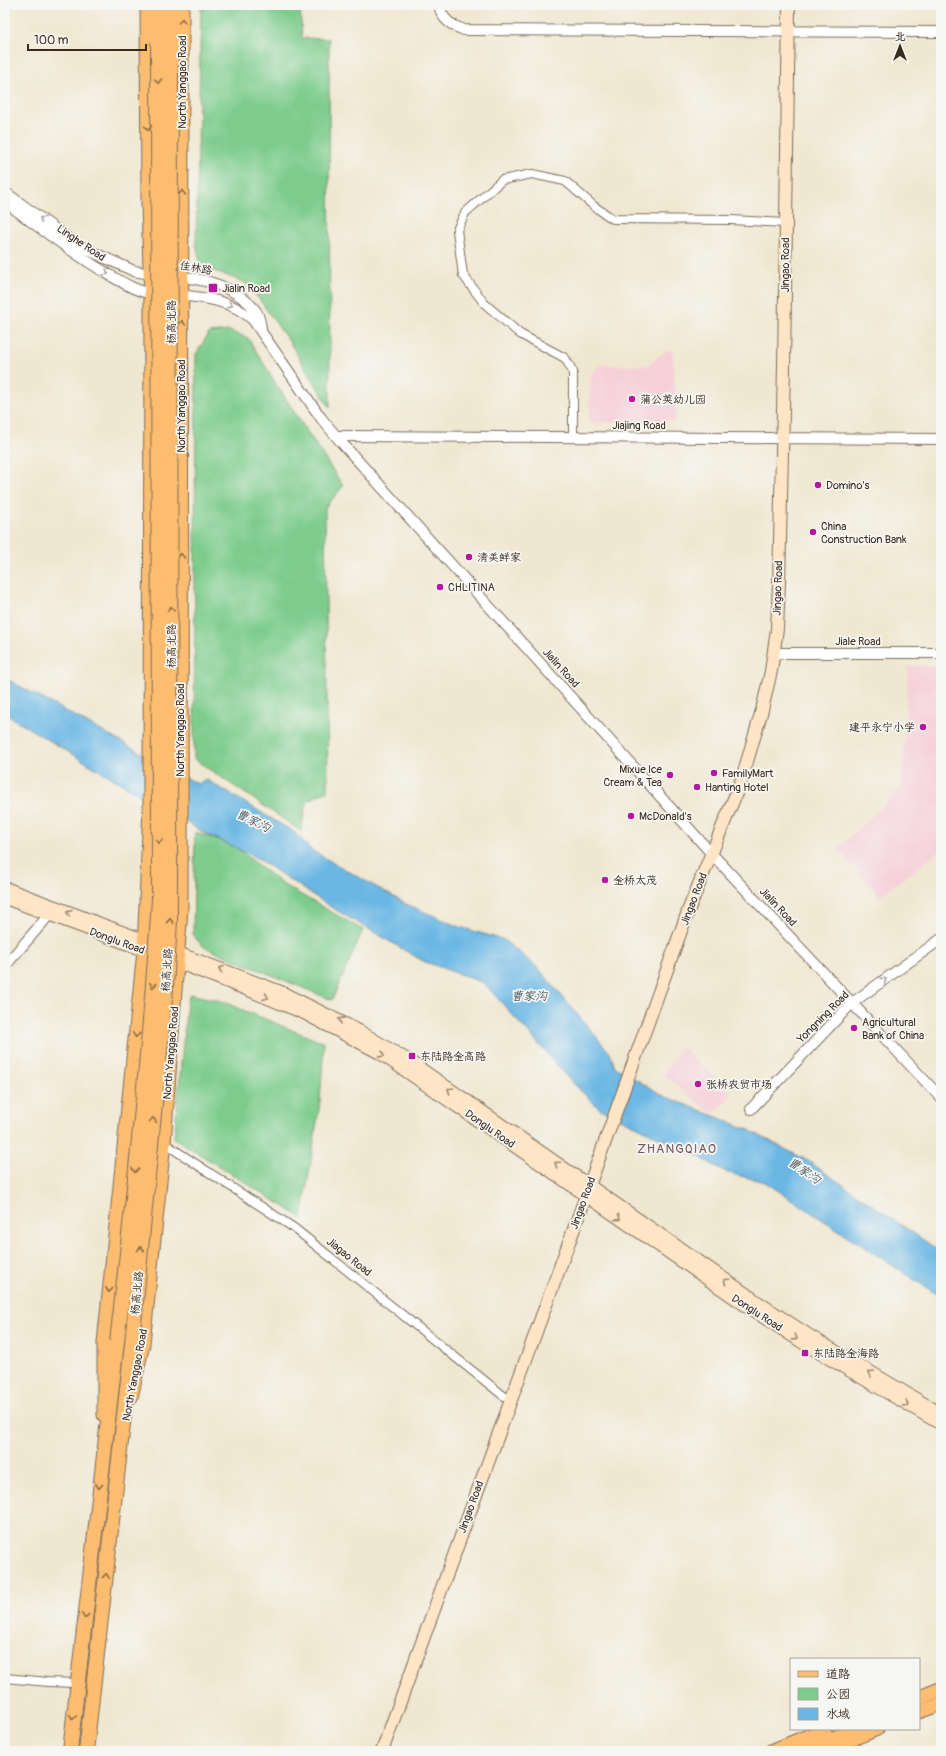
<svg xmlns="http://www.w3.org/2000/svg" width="946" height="1756" viewBox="0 0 946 1756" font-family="Pangolin,'LXGW WenKai TC',sans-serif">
	<rect width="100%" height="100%" fill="#f6f6f2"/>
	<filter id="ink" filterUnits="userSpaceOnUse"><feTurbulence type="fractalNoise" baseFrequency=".025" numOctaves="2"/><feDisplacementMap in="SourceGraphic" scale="8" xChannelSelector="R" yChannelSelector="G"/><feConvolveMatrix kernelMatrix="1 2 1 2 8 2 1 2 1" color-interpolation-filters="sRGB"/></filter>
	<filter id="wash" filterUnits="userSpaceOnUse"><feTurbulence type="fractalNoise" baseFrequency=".012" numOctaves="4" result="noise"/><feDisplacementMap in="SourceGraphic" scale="16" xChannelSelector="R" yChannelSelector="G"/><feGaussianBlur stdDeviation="0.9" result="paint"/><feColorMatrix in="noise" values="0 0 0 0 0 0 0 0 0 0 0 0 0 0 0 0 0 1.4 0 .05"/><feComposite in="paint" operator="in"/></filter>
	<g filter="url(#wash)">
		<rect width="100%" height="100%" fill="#f0e7d0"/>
		<g fill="#f6cfd8">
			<polygon points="667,350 673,351 676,421 589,423 590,377 599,365 647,366"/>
			<polygon points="908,666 941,666 941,850 880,896 838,849 902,787"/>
			<polygon points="681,1047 733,1094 712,1114 663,1074"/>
		</g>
		<g fill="#7dcc8c" stroke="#5c7b55">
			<polygon points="201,5 300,5 302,38 329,39 330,408 290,343 259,299 244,282 201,266 196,245"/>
			<polygon points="229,331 248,338 278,387 343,486 325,508 328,790 307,801 301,831 194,759 196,354 209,333"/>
			<polygon points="195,832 233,845 282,884 363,930 332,1000 204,947 193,936"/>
			<polygon points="190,994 221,1001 324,1043 320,1102 302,1218 174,1138 187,1002"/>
		</g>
		<polygon fill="#6ab7e4" stroke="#527081" points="5,678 198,784 205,779 294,832 311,850 406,904 460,927 504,940 539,969 610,1053 615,1067 664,1096 747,1129 808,1161 941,1252 941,1297 765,1182 728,1173 690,1152 600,1109 576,1086 484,983 423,961 331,907 257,858 206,834 5,714"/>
	</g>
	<g filter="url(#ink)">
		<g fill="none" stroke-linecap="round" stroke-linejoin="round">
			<g stroke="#7a6c5c" stroke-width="10">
				<g id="minor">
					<polyline points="573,437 573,372 565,358 520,334 484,303 463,275 457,230 465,213 502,180 532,174 565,181 595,207 613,219 731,220 785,223"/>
					<polyline points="164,1143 294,1228 510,1401"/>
					<polyline points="5,1678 48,1682 77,1683"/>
				</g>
			</g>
			<g stroke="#7a6c5c" stroke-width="12">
				<g id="tertiary">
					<path d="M439,5C442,20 451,25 464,30L941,32"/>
					<polyline points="5,192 77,245 134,271 156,275"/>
					<path d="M5,202C39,227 72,253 108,274C123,283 139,293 156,294"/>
					<path d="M176,277C204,278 237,287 256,311C259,315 260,323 261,328"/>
					<path d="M174,295C203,297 232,300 253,320L321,418L341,442L712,854L941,1098"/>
					<polyline points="336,436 941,439"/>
					<polyline points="774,653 941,653"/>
					<polyline points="5,966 49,915"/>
					<polyline points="751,1109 852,1003 941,939"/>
				</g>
			</g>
			<g stroke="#7a6c5c" stroke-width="14">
				<g id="secondary">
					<polyline points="5,888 281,992 359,1031 409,1061 756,1301 813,1338 941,1414"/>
					<polyline points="5,898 152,953"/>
					<polyline points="169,959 251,991 304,1013 380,1053 751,1309 808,1346 941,1424"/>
					<polyline points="589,1186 690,906 742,779 762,710 771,671 777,629 779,583 784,367 789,5"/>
					<polyline points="382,1751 586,1196"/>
				</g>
			</g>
			<g stroke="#7a6c5c" stroke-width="15">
				<g id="primary">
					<polyline points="131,1397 143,1344 164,1143 181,908 182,5"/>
					<polyline points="104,1415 104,1343 144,951 150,806 151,302 148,203 147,5"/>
					<polyline points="919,1712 941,1704"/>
					<polyline points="771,1751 825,1729"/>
					<polyline points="823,1751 877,1729"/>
				</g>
			</g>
			<g stroke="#7a6c5c" stroke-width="16">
				<g id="trunk">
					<polyline points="158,42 158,5"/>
					<polyline points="171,43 171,5"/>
					<polyline points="919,1698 941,1689"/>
					<polyline points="70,1751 117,1342"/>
					<polyline points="86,1751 132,1344"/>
					<polyline points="784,1751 809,1741"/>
					<polyline points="801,1751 858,1729"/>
				</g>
			</g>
			<use href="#minor" stroke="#fff" stroke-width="8"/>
			<use href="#tertiary" stroke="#fff" stroke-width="10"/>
			<use href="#secondary" stroke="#fee5c5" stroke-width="12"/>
			<use href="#primary" stroke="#fcbd6f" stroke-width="13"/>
			<use href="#trunk" stroke="#fcbd6f" stroke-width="14"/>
			<g stroke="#7a6c5c" stroke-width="16" stroke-linecap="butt">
				<g id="trunk-bridge">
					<path d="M117,1342C134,1195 150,1047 159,899L158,42"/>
					<polyline points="132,1344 166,988 170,921 171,43"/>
				</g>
			</g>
			<use href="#trunk-bridge" stroke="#fcbd6f" stroke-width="14"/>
		</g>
		<defs><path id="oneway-chevron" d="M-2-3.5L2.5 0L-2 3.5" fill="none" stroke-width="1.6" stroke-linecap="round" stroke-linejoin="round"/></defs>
		<g stroke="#926c42">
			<use href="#oneway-chevron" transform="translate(182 21) rotate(-90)"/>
			<use href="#oneway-chevron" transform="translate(158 81) rotate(90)"/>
			<use href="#oneway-chevron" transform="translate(148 128) rotate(90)"/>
			<use href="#oneway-chevron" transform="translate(182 193) rotate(-90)"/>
			<use href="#oneway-chevron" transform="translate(182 323) rotate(-89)"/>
			<use href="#oneway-chevron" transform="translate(181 556) rotate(-90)"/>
			<use href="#oneway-chevron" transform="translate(171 609) rotate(-90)"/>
			<use href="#oneway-chevron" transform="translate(159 841) rotate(90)"/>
			<use href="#oneway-chevron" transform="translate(170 921) rotate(-88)"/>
			<use href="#oneway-chevron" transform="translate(153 985) rotate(96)"/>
			<use href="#oneway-chevron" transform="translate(136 1035) rotate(96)"/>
			<use href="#oneway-chevron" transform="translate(153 1120) rotate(-85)"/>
			<use href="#oneway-chevron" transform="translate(135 1170) rotate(96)"/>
			<use href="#oneway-chevron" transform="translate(141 1249) rotate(-85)"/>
			<use href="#oneway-chevron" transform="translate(109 1290) rotate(96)"/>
			<use href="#oneway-chevron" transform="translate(99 1486) rotate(96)"/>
			<use href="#oneway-chevron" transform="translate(106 1576) rotate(-84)"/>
			<use href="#oneway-chevron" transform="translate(85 1616) rotate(96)"/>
			<use href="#oneway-chevron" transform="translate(73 1717) rotate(96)"/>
		</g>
		<g stroke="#a79f9a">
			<use href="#oneway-chevron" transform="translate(42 219) rotate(-144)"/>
			<use href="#oneway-chevron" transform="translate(106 273) rotate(31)"/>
			<use href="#oneway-chevron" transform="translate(230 305) rotate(20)"/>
			<use href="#oneway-chevron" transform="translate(884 980) rotate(-36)"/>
		</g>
		<g stroke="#9c8872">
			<use href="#oneway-chevron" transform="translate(69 913) rotate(-159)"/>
			<use href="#oneway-chevron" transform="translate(221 969) rotate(-159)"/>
			<use href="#oneway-chevron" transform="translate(266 997) rotate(22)"/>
			<use href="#oneway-chevron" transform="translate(341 1020) rotate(-152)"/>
			<use href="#oneway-chevron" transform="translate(382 1055) rotate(32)"/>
			<use href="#oneway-chevron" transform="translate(450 1090) rotate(-145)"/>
			<use href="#oneway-chevron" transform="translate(557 1164) rotate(-145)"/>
			<use href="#oneway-chevron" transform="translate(618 1218) rotate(35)"/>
			<use href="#oneway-chevron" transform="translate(726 1281) rotate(-146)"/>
			<use href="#oneway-chevron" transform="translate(795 1338) rotate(33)"/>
			<use href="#oneway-chevron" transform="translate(871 1373) rotate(-150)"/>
			<use href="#oneway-chevron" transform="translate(906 1404) rotate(30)"/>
		</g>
	</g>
	<g fill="#b5179e" stroke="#f6f6f2" stroke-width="1.5">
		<rect x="208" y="283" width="10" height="10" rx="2"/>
		<circle cx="632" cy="399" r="4"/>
		<circle cx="818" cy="485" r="4"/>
		<circle cx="813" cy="532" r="4"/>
		<circle cx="469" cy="557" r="4"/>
		<circle cx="440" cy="587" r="4"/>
		<circle cx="923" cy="727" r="4"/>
		<circle cx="714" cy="773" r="4"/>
		<circle cx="670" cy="775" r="4"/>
		<circle cx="697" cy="787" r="4"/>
		<circle cx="631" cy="816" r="4"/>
		<circle cx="605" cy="880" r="4"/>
		<circle cx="854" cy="1028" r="4"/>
		<rect x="408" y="1052" width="8" height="8" rx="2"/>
		<circle cx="698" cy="1084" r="4"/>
		<rect x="801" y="1349" width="8" height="8" rx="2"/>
	</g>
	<g text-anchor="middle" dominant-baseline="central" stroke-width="3.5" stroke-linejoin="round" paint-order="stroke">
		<g font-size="11" fill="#3b2a1e" stroke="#f6f6f2">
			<text transform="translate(182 82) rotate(-90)">North Yanggao Road</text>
			<text transform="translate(81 243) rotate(34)">Linghe Road</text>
			<text transform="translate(785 265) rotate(-90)">Jingao Road</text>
			<text transform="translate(196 268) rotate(10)">佳林路</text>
			<text transform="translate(171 322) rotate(-90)">杨高北路</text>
			<text transform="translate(181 406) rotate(-90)">North Yanggao Road</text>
			<text x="639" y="425">Jiajing Road</text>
			<text transform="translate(778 588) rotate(-88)">Jingao Road</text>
			<text x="858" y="641">Jiale Road</text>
			<text transform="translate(171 646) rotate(-90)">杨高北路</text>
			<text transform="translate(561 668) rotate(48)">Jialin Road</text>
			<text transform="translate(180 730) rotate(-90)">North Yanggao Road</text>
			<text transform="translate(694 899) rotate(-69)">Jingao Road</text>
			<text transform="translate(778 907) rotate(47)">Jialin Road</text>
			<text transform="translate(117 941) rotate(20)">Donglu Road</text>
			<text transform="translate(167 970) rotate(-86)">杨高北路</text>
			<text transform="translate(823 1017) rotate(-45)">Yongning Road</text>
			<text transform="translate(171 1053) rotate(-85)">North Yanggao Road</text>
			<text transform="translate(490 1129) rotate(35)">Donglu Road</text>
			<text transform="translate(583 1203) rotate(-70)">Jingao Road</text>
			<text transform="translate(349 1257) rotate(39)">Jiagao Road</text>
			<text transform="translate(137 1293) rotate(-85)">杨高北路</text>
			<text transform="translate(757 1313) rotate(33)">Donglu Road</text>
			<text transform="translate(135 1375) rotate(-79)">North Yanggao Road</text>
			<text transform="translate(471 1507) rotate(-70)">Jingao Road</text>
		</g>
		<g font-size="11" fill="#3b2a1e" stroke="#f6f6f2" text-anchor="start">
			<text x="222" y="288">Jialin Road</text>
			<text x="640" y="399">蒲公英幼儿园</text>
			<text x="826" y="485">Domino's</text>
			<text x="821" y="526">China<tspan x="821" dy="13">Construction Bank</tspan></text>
			<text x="477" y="557">清美鲜家</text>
			<text x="448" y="587">CHLITINA</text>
			<text x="915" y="727" text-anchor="end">建平永宁小学</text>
			<text x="662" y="769" text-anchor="end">Mixue Ice<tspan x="662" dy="13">Cream &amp; Tea</tspan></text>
			<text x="722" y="773">FamilyMart</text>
			<text x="705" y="787">Hanting Hotel</text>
			<text x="639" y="816">McDonald's</text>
			<text x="613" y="880">金桥太茂</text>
			<text x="862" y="1022">Agricultural<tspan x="862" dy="13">Bank of China</tspan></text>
			<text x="420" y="1056">东陆路金高路</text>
			<text x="706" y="1084">张桥农贸市场</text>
			<text x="813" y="1353">东陆路金海路</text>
		</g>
		<g font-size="12" font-style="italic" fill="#4b5b63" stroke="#f6f6f2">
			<text transform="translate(253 821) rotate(27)">曹家沟</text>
			<text x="529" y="996">曹家沟</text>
			<text transform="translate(804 1171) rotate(35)">曹家沟</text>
		</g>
		<g font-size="13" letter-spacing="1" fill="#76585e" stroke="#f6f6f2">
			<text x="677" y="1149">ZHANGQIAO</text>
		</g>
	</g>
	<rect width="946" height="1756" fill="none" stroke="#f6f6f2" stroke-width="20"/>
	<rect x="790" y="1658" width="130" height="72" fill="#f6f6f2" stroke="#aba49d"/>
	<rect x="798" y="1671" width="20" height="6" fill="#fcbd6f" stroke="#aba49d"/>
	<text x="826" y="1678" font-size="12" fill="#3b2a1e">道路</text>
	<rect x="798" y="1688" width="20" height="12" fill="#7dcc8c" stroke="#aba49d"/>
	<text x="826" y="1698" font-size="12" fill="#3b2a1e">公园</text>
	<rect x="798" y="1708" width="20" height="12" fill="#6ab7e4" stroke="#aba49d"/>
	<text x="826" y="1718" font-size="12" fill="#3b2a1e">水域</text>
	<g transform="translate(900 46)" stroke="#f6f6f2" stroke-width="3" paint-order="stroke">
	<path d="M0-3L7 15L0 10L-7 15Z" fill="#3b2a1e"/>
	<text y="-6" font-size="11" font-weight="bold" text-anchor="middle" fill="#3b2a1e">北</text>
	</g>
	<path d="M28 44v6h118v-6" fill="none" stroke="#3b2a1e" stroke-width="2"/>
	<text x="34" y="44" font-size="12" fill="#3b2a1e" stroke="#f6f6f2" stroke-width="3" paint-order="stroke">100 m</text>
</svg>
